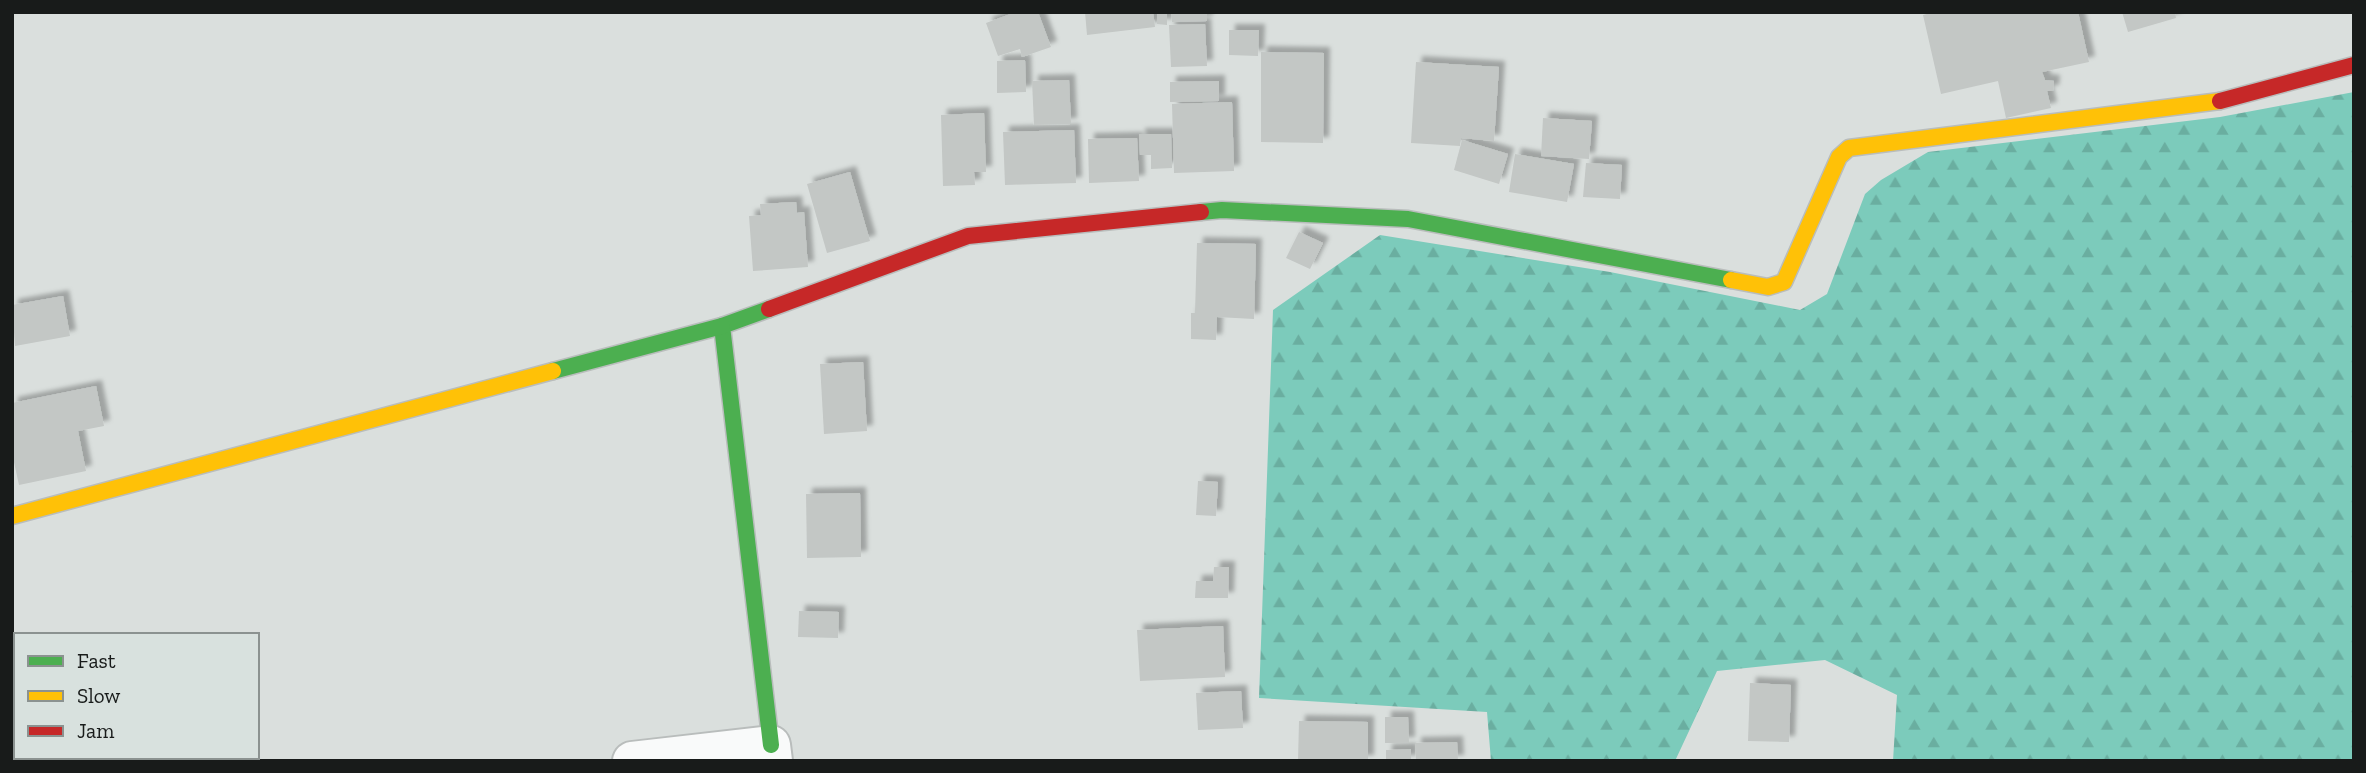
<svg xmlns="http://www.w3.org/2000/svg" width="2366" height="773" viewBox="0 0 2366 773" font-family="'Zilla Slab',serif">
	<defs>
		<pattern id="forest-firs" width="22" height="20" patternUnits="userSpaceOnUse" patternTransform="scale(1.75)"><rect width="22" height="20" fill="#7ccbbb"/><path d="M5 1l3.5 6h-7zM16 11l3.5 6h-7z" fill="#6aaea0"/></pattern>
		<filter id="shadow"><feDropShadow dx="6" dy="-6" stdDeviation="2" flood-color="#0004"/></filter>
	</defs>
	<rect width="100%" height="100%" fill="#dadfdd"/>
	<polygon fill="url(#forest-firs)" points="2354,92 2354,761 1893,761 1897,695 1825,660 1717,671 1675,761 1491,761 1487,712 1259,698 1273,310 1380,235 1610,272 1800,310 1827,294 1865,194 1881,180 1928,152 2220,117"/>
	<g fill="#c3c7c5" filter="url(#shadow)">
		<polygon points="1016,12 1038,12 1051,47 1022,57 1020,49 998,56 986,23"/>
		<polygon points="1085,12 1153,12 1155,27 1087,35"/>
		<polygon points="1157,12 1167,12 1167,25 1157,24"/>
		<polygon points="1171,12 1207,12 1207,21 1172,22"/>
		<polygon points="1934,12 2078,12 2089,62 2042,72 2045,80 2054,81 2053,91 2047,91 2051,108 2006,118 1998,81 1941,94 1923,15"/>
		<polygon points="2122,12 2175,12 2176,18 2128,32"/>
		<polygon points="1205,24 1207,66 1171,67 1169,25"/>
		<polygon points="1229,30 1259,30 1258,56 1229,55"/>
		<polygon points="1261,52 1324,53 1323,143 1261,142"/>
		<polygon points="1025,60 1026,92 997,93 997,61"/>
		<polygon points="1416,62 1499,67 1494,141 1461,138 1460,146 1411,143"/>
		<polygon points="1069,80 1071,124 1034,125 1032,81"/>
		<polygon points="1219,81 1219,101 1170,102 1170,82"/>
		<polygon points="1232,102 1234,171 1174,173 1172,104"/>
		<polygon points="984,113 986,172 974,172 975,185 943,186 941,115"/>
		<polygon points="1543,118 1592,121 1589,159 1541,156"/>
		<polygon points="1074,130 1076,183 1005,185 1003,132"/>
		<polygon points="1139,134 1171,134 1172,168 1151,169 1151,155 1140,155"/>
		<polygon points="1137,138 1139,181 1089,183 1088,139"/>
		<polygon points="1462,140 1508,154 1499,184 1454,170"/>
		<polygon points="1515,154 1574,164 1567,202 1509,192"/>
		<polygon points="1586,163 1622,165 1620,199 1583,197"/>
		<polygon points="850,172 870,241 827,253 807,184"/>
		<polygon points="796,202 797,213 804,212 808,267 753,271 749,216 761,215 760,204"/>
		<polygon points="1299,232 1323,243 1310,269 1286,258"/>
		<polygon points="1197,243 1256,244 1254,319 1217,317 1216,340 1191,339 1191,313 1195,313"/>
		<polygon points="63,296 70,336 15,346 12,305"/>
		<polygon points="863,362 867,431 824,434 820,364"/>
		<polygon points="96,386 104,426 78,431 86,471 19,485 12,453 12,403"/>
		<polygon points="1198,481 1218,482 1216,516 1196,515"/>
		<polygon points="860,493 861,557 807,558 806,494"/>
		<polygon points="1214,567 1229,567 1228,598 1195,598 1196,581 1213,581"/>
		<polygon points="799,611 839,612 838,638 798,637"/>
		<polygon points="1223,626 1225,677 1140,681 1137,630"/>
		<polygon points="1750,683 1791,685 1789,742 1748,741"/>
		<polygon points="1241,691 1243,728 1198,730 1196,693"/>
		<polygon points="1385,717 1408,717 1409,743 1385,743"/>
		<polygon points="1299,721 1368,722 1368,761 1298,761"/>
		<polygon points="1457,742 1458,761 1416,761 1415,743"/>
		<polygon points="1411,749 1411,761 1386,761 1386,750"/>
	</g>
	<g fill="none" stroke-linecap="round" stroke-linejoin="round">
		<g stroke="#b9bdbc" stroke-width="42">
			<polyline id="street" points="632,761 771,745 773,761"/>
		</g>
		<g stroke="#b9bdbc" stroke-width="19">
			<g id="fast">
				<polyline points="1201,212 1222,210 1408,219 1731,280"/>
				<polyline points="769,309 722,326 771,745"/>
				<polyline points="553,371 722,326"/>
			</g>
		</g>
		<g stroke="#b9bdbc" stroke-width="19">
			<g id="slow">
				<polyline points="1731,280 1768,287 1784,282 1839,157 1849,148 2220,101"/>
				<polyline points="12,516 553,371"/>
			</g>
		</g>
		<g stroke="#b9bdbc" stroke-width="19">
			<g id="jam">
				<polyline points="2220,101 2354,65"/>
				<polyline points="769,309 968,236 1201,212"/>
			</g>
		</g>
		<use href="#street" stroke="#f9fafa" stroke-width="38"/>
		<use href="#fast" stroke="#4caf50" stroke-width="16"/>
		<use href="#slow" stroke="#ffc107" stroke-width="16"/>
		<use href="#jam" stroke="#c62828" stroke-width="16"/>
	</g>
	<rect width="2366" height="773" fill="none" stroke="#181b1a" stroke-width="28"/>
	<rect x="14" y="633" width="245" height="126" fill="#d8e1de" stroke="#8b9290" stroke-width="2"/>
	<rect x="28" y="656" width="35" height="10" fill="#4caf50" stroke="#8b9290" stroke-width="2"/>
	<text x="77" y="668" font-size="21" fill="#181b1a">Fast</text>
	<rect x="28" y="691" width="35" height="10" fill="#ffc107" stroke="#8b9290" stroke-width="2"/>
	<text x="77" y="703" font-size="21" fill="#181b1a">Slow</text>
	<rect x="28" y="726" width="35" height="10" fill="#c62828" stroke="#8b9290" stroke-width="2"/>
	<text x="77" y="738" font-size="21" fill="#181b1a">Jam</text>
</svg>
